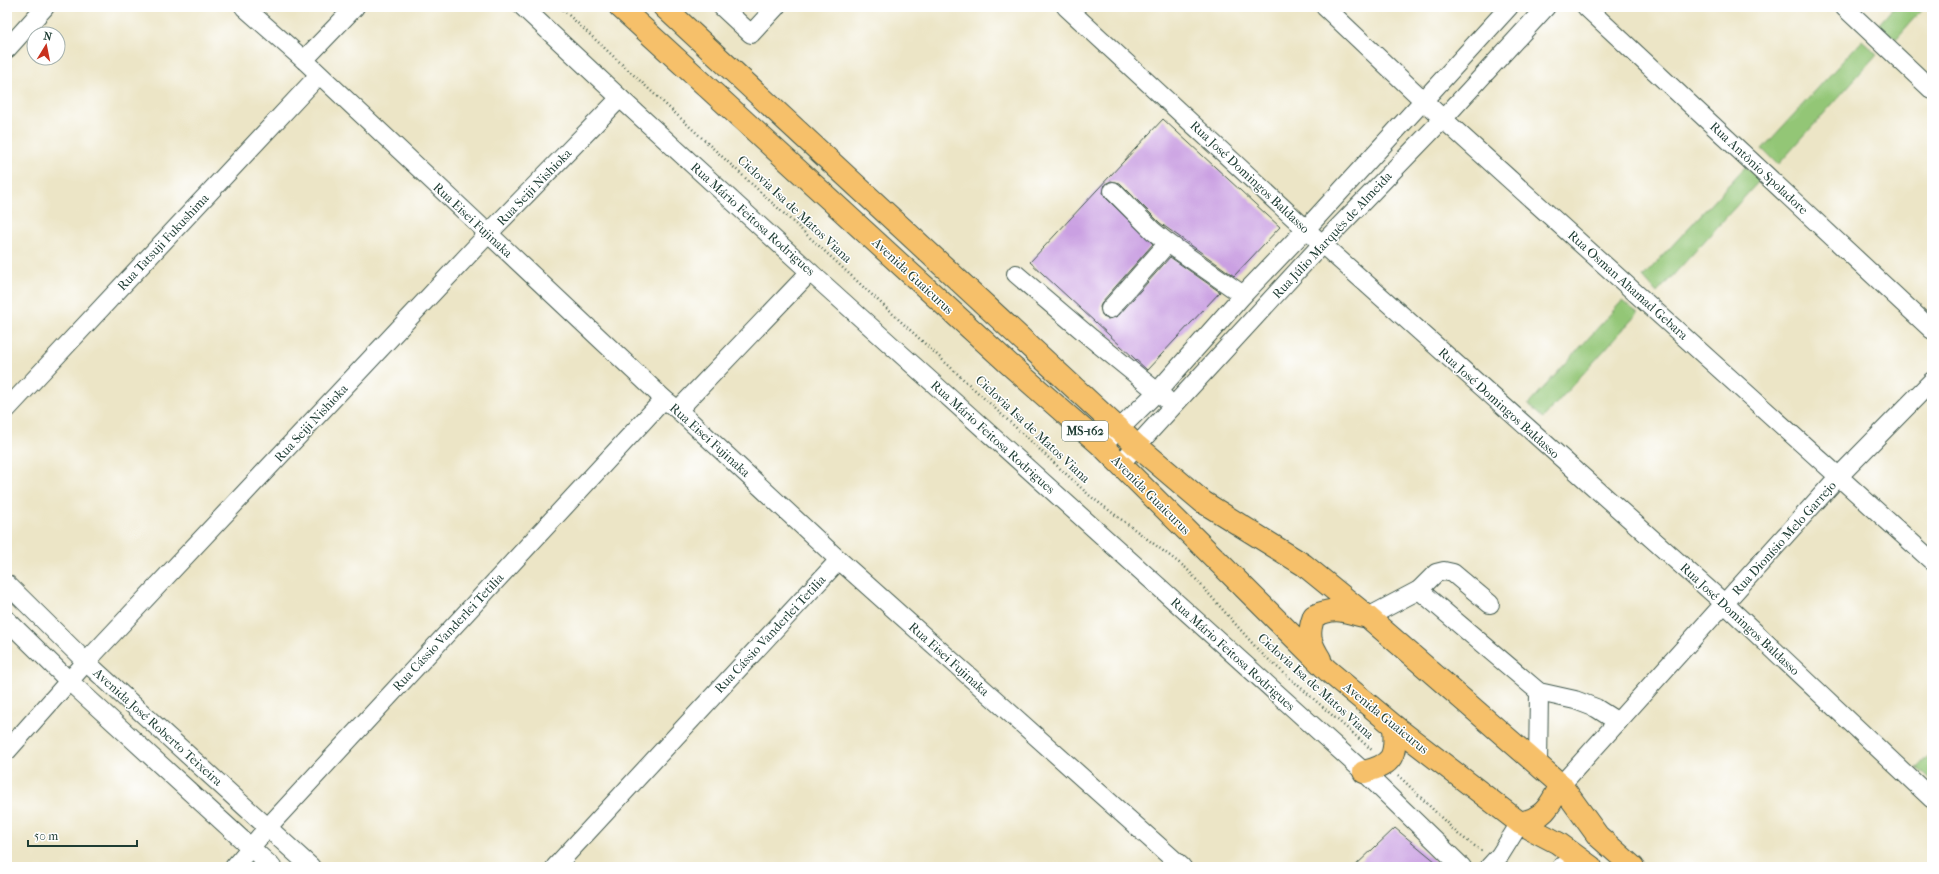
<svg xmlns="http://www.w3.org/2000/svg" width="1939" height="874" viewBox="0 0 1939 874" font-family="'IM FELL French Canon',serif">
	<rect width="100%" height="100%" fill="#fff"/>
	<filter id="ink" filterUnits="userSpaceOnUse"><feTurbulence type="fractalNoise" baseFrequency=".025" numOctaves="2"/><feDisplacementMap in="SourceGraphic" scale="8" xChannelSelector="R" yChannelSelector="G"/><feConvolveMatrix kernelMatrix="1 2 1 2 8 2 1 2 1" color-interpolation-filters="sRGB"/></filter>
	<filter id="wash" filterUnits="userSpaceOnUse"><feTurbulence type="fractalNoise" baseFrequency=".012" numOctaves="4" result="noise"/><feDisplacementMap in="SourceGraphic" scale="16" xChannelSelector="R" yChannelSelector="G"/><feGaussianBlur stdDeviation="0.9" result="paint"/><feColorMatrix in="noise" values="0 0 0 0 0 0 0 0 0 0 0 0 0 0 0 0 0 1.4 0 .05"/><feComposite in="paint" operator="in"/></filter>
	<g filter="url(#wash)">
		<rect width="100%" height="100%" fill="#ece5c6"/>
		<g fill="#93c676" stroke="#598255">
			<polygon points="1894,7 1924,7 1896,39 1878,25"/>
			<polygon points="1862,40 1877,54 1778,165 1762,149"/>
			<polygon points="1745,167 1760,180 1657,293 1643,277"/>
			<polygon points="1622,301 1638,313 1543,418 1528,405"/>
			<polygon points="1932,752 1932,781 1917,768"/>
		</g>
		<g id="blocks">
			<g fill="#caa0e2">
				<polygon points="1163,119 1280,227 1234,276 1160,223 1120,183 1111,181 1105,184 1103,193 1106,198 1153,244 1102,302 1100,307 1103,317 1108,319 1118,316 1170,257 1220,292 1147,370 1030,262"/>
				<polygon points="1395,828 1442,867 1354,867"/>
			</g>
		</g>
	</g>
	<g filter="url(#ink)">
		<use href="#blocks" fill-opacity="0" stroke="#3e564a" stroke-width="1"/>
		<g fill="none" stroke-linecap="round" stroke-linejoin="round">
			<g stroke="#3e564a" stroke-width="20">
				<g id="minor">
					<polyline points="244,7 304,60 664,399 678,410 839,560 1182,867"/>
					<polyline points="523,7 620,98 810,272 1364,772 1462,867"/>
					<polyline points="722,7 751,34 776,7"/>
					<polyline points="1066,7 1322,244 1725,604 1932,799"/>
					<polyline points="1325,7 1443,119 1932,561"/>
					<polyline points="1586,7 1932,330"/>
					<polyline points="1844,7 1932,90"/>
					<polyline points="7,49 45,7"/>
					<polyline points="304,60 355,7"/>
					<polyline points="1113,191 1153,231 1168,243 1243,295"/>
					<polyline points="1016,274 1091,338 1166,399"/>
					<polyline points="1110,309 1168,243"/>
					<polyline points="7,409 319,75"/>
					<polyline points="678,410 810,272"/>
					<polyline points="1102,446 1158,391 1243,295 1306,229 1509,7"/>
					<polyline points="1120,464 1322,244 1443,119 1546,7"/>
					<polyline points="7,584 86,662 311,867"/>
					<polyline points="1419,590 1539,692 1575,700 1596,708 1618,722"/>
					<polyline points="1368,617 1419,590 1436,573 1444,571 1453,573 1490,604"/>
					<polyline points="7,620 69,681 272,867"/>
					<polyline points="7,751 86,662 488,234 620,98"/>
					<polyline points="1538,765 1539,692"/>
					<polyline points="1561,785 1839,476 1932,381"/>
					<polyline points="234,867 268,827 664,399"/>
					<polyline points="555,867 839,560"/>
					<polyline points="1489,867 1500,855 1520,823"/>
					<polyline points="1561,867 1586,863"/>
				</g>
			</g>
			<g stroke="#3e564a" stroke-width="24">
				<g id="major">
					<polyline points="620,7 1009,364 1102,446 1327,670 1394,726 1520,823 1558,843 1591,867"/>
					<polyline points="664,7 1137,446 1203,502 1304,565 1368,617 1561,785 1598,836 1633,867"/>
					<path d="M1320,659C1310,643 1307,635 1314,616C1335,607 1341,610 1363,616"/>
					<path d="M1364,772C1394,764 1396,756 1394,726"/>
					<path d="M1520,823C1545,818 1550,805 1561,785"/>
				</g>
			</g>
			<g stroke="#3e564a" stroke-width="2.5" stroke-dasharray="1 3" stroke-linecap="butt">
				<polyline points="560,7 1090,496 1186,568 1260,652 1373,751"/>
				<polyline points="1398,775 1458,834 1483,852"/>
			</g>
			<use href="#minor" stroke="#fff" stroke-width="18"/>
			<use href="#major" stroke="#f6c06b" stroke-width="22"/>
		</g>
	</g>
	<g text-anchor="middle" dominant-baseline="central" stroke-width="3" stroke-linejoin="round" paint-order="stroke">
		<rect fill="#fff" stroke="#627771" stroke-width="1" x="1062" y="421" width="46" height="20" rx="3"/>
		<g font-size="12" font-weight="bold" fill="#1f3d34">
			<text x="1085" y="431">MS-162</text>
		</g>
		<g font-size="13" fill="#1f3d34" stroke="#fff">
			<text transform="translate(1759 168) rotate(43)">Rua Antônio Spoladore</text>
			<text transform="translate(1250 177) rotate(43)">Rua José Domingos Baldasso</text>
			<text transform="translate(534 187) rotate(-46)">Rua Seiji Nishioka</text>
			<text transform="translate(795 209) rotate(43)">Ciclovia Isa de Matos Viana</text>
			<text transform="translate(753 219) rotate(42)">Rua Mário Feitosa Rodrigues</text>
			<text transform="translate(473 220) rotate(43)">Rua Eisei Fujinaka</text>
			<text transform="translate(1332 235) rotate(-47)">Rua Júlio Marquês de Almeida</text>
			<text transform="translate(163 242) rotate(-47)">Rua Tatsuji Fukushima</text>
			<text transform="translate(913 276) rotate(43)">Avenida Guaicurus</text>
			<text transform="translate(1628 285) rotate(42)">Rua Osman Ahamad Gebara</text>
			<text transform="translate(1499 403) rotate(42)">Rua José Domingos Baldasso</text>
			<text transform="translate(311 423) rotate(-47)">Rua Seiji Nishioka</text>
			<text transform="translate(1033 429) rotate(43)">Ciclovia Isa de Matos Viana</text>
			<text transform="translate(993 437) rotate(42)">Rua Mário Feitosa Rodrigues</text>
			<text transform="translate(710 440) rotate(42)">Rua Eisei Fujinaka</text>
			<text transform="translate(1151 495) rotate(45)">Avenida Guaicurus</text>
			<text transform="translate(1784 538) rotate(-48)">Rua Dionísio Melo Garrejo</text>
			<text transform="translate(1740 619) rotate(43)">Rua José Domingos Baldasso</text>
			<text transform="translate(448 632) rotate(-47)">Rua Cássio Vanderlei Tetilia</text>
			<text transform="translate(770 634) rotate(-47)">Rua Cássio Vanderlei Tetilia</text>
			<text transform="translate(1233 654) rotate(42)">Rua Mário Feitosa Rodrigues</text>
			<text transform="translate(949 659) rotate(42)">Rua Eisei Fujinaka</text>
			<text transform="translate(1316 686) rotate(42)">Ciclovia Isa de Matos Viana</text>
			<text transform="translate(1386 718) rotate(39)">Avenida Guaicurus</text>
			<text transform="translate(158 727) rotate(42)">Avenida José Roberto Teixeira</text>
		</g>
	</g>
	<rect width="1939" height="874" fill="none" stroke="#fff" stroke-width="24"/>
	<g transform="translate(46 46) rotate(10)"><circle r="19" fill="#ffffff" stroke="#a5b1ae"/>
	<path d="M0-3L7 15L0 10L-7 15Z" fill="#c8321e"/>
	<text y="-6" font-size="11" font-weight="bold" text-anchor="middle" fill="#1f3d34">N</text>
	</g>
	<path d="M28 840v6h109v-6" fill="none" stroke="#1f3d34" stroke-width="2"/>
	<text x="34" y="840" font-size="12" fill="#1f3d34" stroke="#ffffff" stroke-width="3" paint-order="stroke">50 m</text>
</svg>
